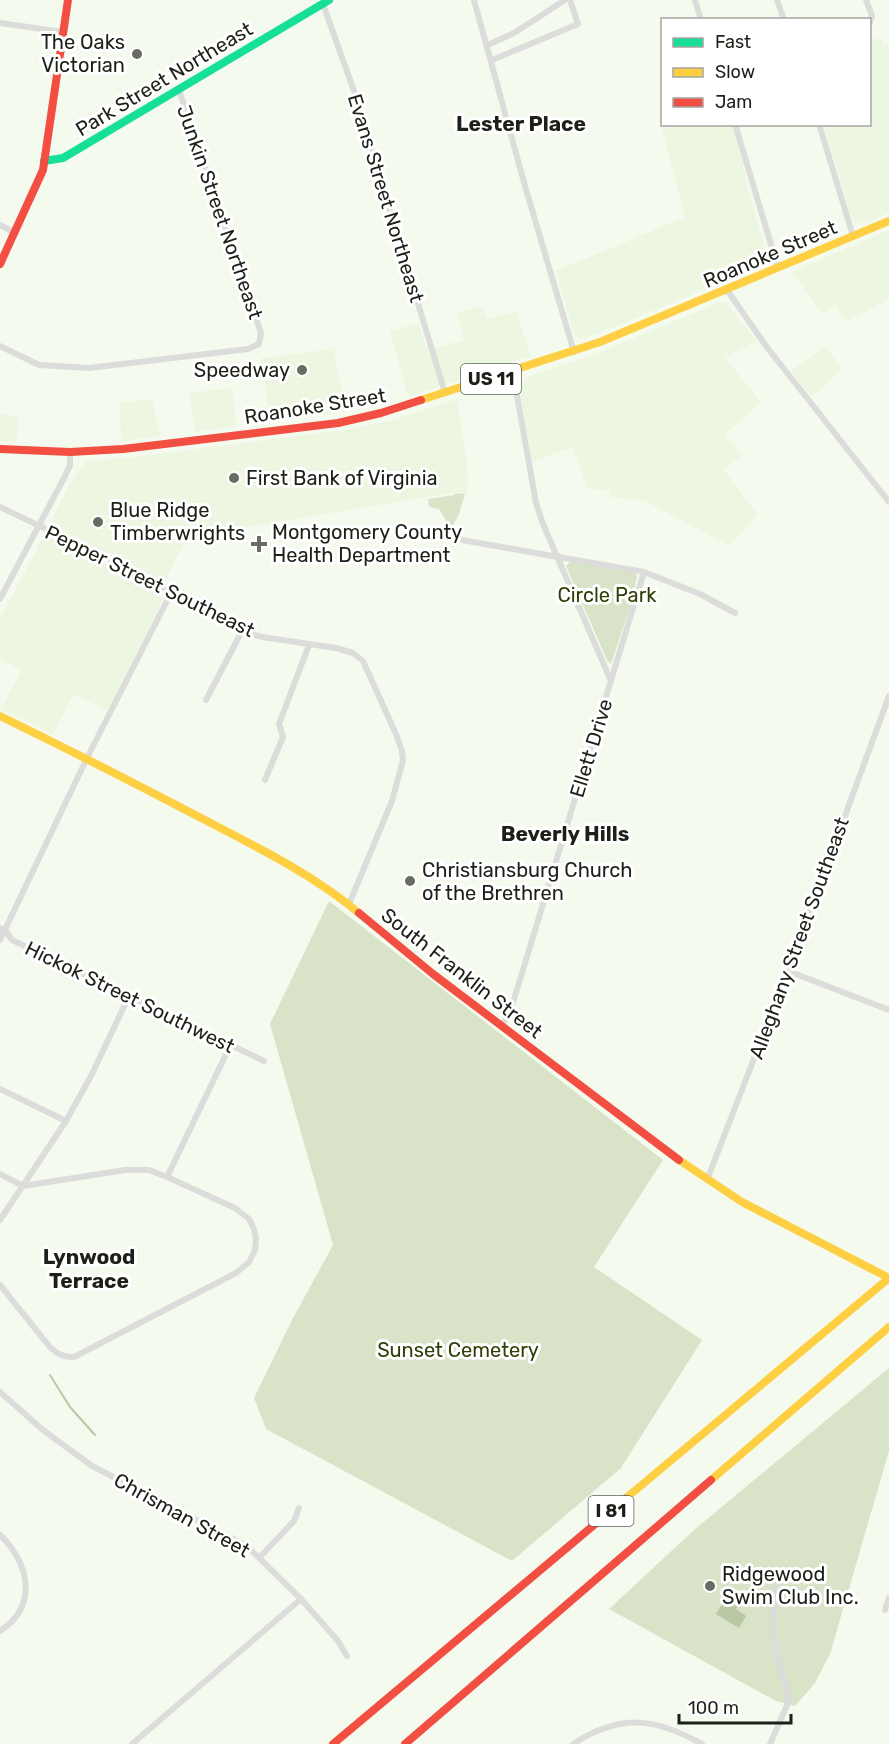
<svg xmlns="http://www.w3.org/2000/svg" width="889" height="1744" viewBox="0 0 889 1744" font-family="Rubik,sans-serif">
	<rect width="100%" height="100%" fill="#f5faef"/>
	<g fill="#edf6e0">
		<polygon points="881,37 884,46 889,45 889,213 862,224 855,221 850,213 824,125 870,124 870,41"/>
		<polygon points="675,125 732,125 746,175 747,187 767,254 765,262 746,272 636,318 586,338 579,338 573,331 556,271 685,217 662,129"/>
		<polygon points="889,230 889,299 847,322 836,306 823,314 792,272"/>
		<polygon points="725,302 757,341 725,357 761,403 725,434 742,456 723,469 757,514 730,546 645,501 610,497 610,490 587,489 573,447 532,462 521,398 523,379 610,348 718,303"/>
		<polygon points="482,306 486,319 516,311 531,356 408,397 390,331 418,323 427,350 464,340 457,313"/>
		<polygon points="825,347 842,368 827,384 811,396 791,371"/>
		<polygon points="334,349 345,412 270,422 261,358"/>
		<polygon points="232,388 237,426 196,432 189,393"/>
		<polygon points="152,399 160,436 121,441 120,403"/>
		<polygon points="457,399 467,462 468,494 457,492 187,537 163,584 56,531 52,526 56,511 76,474 87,461 133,457 345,430 393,420"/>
		<polygon points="0,413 19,418 16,442 0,441"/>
		<polygon points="46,536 51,536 132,576 162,593 164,598 108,710 73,695 53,735 1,709 22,670 0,659 0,619 42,539"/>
	</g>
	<g fill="#d8e3c7">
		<polygon points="455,493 465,494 459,514 451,529 446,528 445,519 439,509 429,507 428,499 455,495"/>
		<polygon points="570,562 634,572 637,576 630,607 611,664 607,660 566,566"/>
		<polygon points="329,901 663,1160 594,1267 702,1340 621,1468 512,1561 266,1429 254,1398 292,1320 333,1245 270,1024"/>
		<polygon points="889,1368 889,1451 830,1654 815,1683 795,1706 776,1701 609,1609 694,1530"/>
	</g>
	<polygon fill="#bac9a3" points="731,1590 744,1597 736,1609 746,1616 739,1628 716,1614"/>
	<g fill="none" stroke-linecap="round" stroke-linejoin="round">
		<polyline stroke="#bac9a3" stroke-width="2" points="50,1375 70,1407 95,1435"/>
		<g stroke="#dcdcda" stroke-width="6">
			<polyline points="474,0 525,186 574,352"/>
			<polyline points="695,0 701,20"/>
			<polyline points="777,0 784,20"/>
			<polyline points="866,0 872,16 870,22"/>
			<polyline points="323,4 354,91 445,393"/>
			<polyline points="0,23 63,32"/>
			<polyline points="488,45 514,33 565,0"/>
			<polyline points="492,60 578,24 570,0"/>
			<polyline points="735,124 778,268"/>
			<polyline points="819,124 853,236"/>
			<polyline points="0,225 15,233"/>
			<polyline points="727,290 766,346 889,502"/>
			<polyline points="0,346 39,365 89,368 248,349 259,344 261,333 179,90"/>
			<polyline points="511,373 516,390 536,503 543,524 611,681"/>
			<polyline points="0,507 128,568 242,631 262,637 336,648 353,653 363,661 396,734 402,751 403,760 392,801 349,904"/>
			<polyline points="462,540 644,572 700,594 735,613"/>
			<polyline points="0,599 65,476 70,465 70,452"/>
			<polyline points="206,700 242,631"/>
			<polyline points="265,780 283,737 279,724 309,645"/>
			<polyline points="0,928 5,930 12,940 264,1061"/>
			<polyline points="0,940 87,758 171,593"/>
			<polyline points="788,971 889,1010"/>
			<polyline points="502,1026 512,1006 644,572"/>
			<polyline points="0,1089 66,1121"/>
			<path d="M0,1174L23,1186L125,1170H149L167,1177L235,1208L249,1219L254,1229L256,1239L255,1250L249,1262L236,1273L74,1357C63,1357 57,1354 49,1346L0,1285"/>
			<polyline points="167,1177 230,1046"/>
			<polyline points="707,1180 788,971 889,696"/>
			<polyline points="0,1220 66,1121 91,1076 129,996"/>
			<polyline points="0,1392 43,1430 92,1466 247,1546 301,1599 338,1641 347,1656"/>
			<path d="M0,1535C29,1562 39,1606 0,1631"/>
			<polyline points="260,1557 294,1521 299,1508"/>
			<polyline points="885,1610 889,1598"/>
			<polyline points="132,1744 301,1599"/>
			<path d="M573,1744C620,1714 654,1717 702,1744"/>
			<polyline points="770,1744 788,1703 787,1690 776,1652 773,1612 779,1582"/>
		</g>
		<polyline stroke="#16e098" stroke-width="8" points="44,161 63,158 329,0"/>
		<g stroke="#ffcf43" stroke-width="8">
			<polyline points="421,400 600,342 889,221"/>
			<path d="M0,716C68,749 136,784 203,819C257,847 312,874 359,913"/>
			<polyline points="679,1160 742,1202 889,1278"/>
			<polyline points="711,1480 889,1327"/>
			<polyline points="625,1499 889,1278"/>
		</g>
		<g stroke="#f24e42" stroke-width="8">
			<polyline points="0,264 43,170 68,0"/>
			<polyline points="0,449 70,452 123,449 338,423 381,413 421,400"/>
			<polyline points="359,913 433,974 679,1160"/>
			<polyline points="333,1744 625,1499"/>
			<polyline points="405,1744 711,1480"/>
		</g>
	</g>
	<g fill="#696c63" stroke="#fff" stroke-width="2">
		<circle cx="137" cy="54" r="6"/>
		<circle cx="302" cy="370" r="6"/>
		<circle cx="234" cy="478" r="6"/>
		<circle cx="98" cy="522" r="6"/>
		<path d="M256 535h6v6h6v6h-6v6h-6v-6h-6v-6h6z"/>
		<circle cx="410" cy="881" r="6"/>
		<circle cx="710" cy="1586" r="6"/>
	</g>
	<g text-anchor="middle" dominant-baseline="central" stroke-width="6" stroke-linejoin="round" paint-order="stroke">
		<g fill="#fff" stroke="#61635d" stroke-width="1.5">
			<rect x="461" y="364" width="60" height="30" rx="4.5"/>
			<rect x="588.5" y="1496" width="45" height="30" rx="4.5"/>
		</g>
		<g font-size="18" font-weight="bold" fill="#1d2018">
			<text x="491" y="379">US 11</text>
			<text x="611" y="1511">I 81</text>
		</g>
		<g font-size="20" fill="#1d2018" stroke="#fff" text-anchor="start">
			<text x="125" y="42" text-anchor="end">The Oaks<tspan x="125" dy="23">Victorian</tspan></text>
			<text x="290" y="370" text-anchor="end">Speedway</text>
			<text x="246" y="478">First Bank of Virginia</text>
			<text x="110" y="510">Blue Ridge<tspan x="110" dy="23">Timberwrights</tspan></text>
			<text x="272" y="532">Montgomery County<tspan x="272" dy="23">Health Department</tspan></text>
			<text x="422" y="870">Christiansburg Church<tspan x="422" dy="23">of the Brethren</tspan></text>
			<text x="722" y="1574">Ridgewood<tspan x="722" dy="23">Swim Club Inc.</tspan></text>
		</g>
		<g font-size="20" fill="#1d2018" stroke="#fff">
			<text transform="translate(164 79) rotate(-31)">Park Street Northeast</text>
			<text transform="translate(386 198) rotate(73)">Evans Street Northeast</text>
			<text transform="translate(220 212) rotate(71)">Junkin Street Northeast</text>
			<text transform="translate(770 254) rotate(-23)">Roanoke Street</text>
			<text transform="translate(315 406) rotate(-9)">Roanoke Street</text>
			<text transform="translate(150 581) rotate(26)">Pepper Street Southeast</text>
			<text transform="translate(591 748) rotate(-73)">Ellett Drive</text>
			<text transform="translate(799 938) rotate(-70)">Alleghany Street Southeast</text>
			<text transform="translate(462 973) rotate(38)">South Franklin Street</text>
			<text transform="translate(130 997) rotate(26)">Hickok Street Southwest</text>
			<text transform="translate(182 1515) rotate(29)">Chrisman Street</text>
		</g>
		<g font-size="20" fill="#2f3f06" stroke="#fff">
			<text x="607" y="595">Circle Park</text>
			<text x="458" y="1350">Sunset Cemetery</text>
		</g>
		<g font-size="21" font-weight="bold" fill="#1d2018" stroke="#fff">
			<text x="521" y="123">Lester Place</text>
			<text x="565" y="833">Beverly Hills</text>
			<text x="89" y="1256">Lynwood<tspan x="89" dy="24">Terrace</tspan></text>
		</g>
	</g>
	<rect x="661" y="18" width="210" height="108" fill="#ffffff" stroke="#a5a6a3" stroke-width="1.5"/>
	<rect x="673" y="38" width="30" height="9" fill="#16e098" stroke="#a5a6a3" stroke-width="1.5"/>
	<text x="715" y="48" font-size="18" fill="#1d2018">Fast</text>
	<rect x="673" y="68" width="30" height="9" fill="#ffcf43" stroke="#a5a6a3" stroke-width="1.5"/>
	<text x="715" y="78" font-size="18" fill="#1d2018">Slow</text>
	<rect x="673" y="98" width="30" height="9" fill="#f24e42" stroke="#a5a6a3" stroke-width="1.5"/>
	<text x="715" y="108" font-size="18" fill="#1d2018">Jam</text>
	<path d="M679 1714v9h112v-9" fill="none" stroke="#1d2018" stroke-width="3"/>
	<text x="688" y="1714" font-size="18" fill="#1d2018" stroke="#ffffff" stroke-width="4.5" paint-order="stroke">100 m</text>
</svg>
